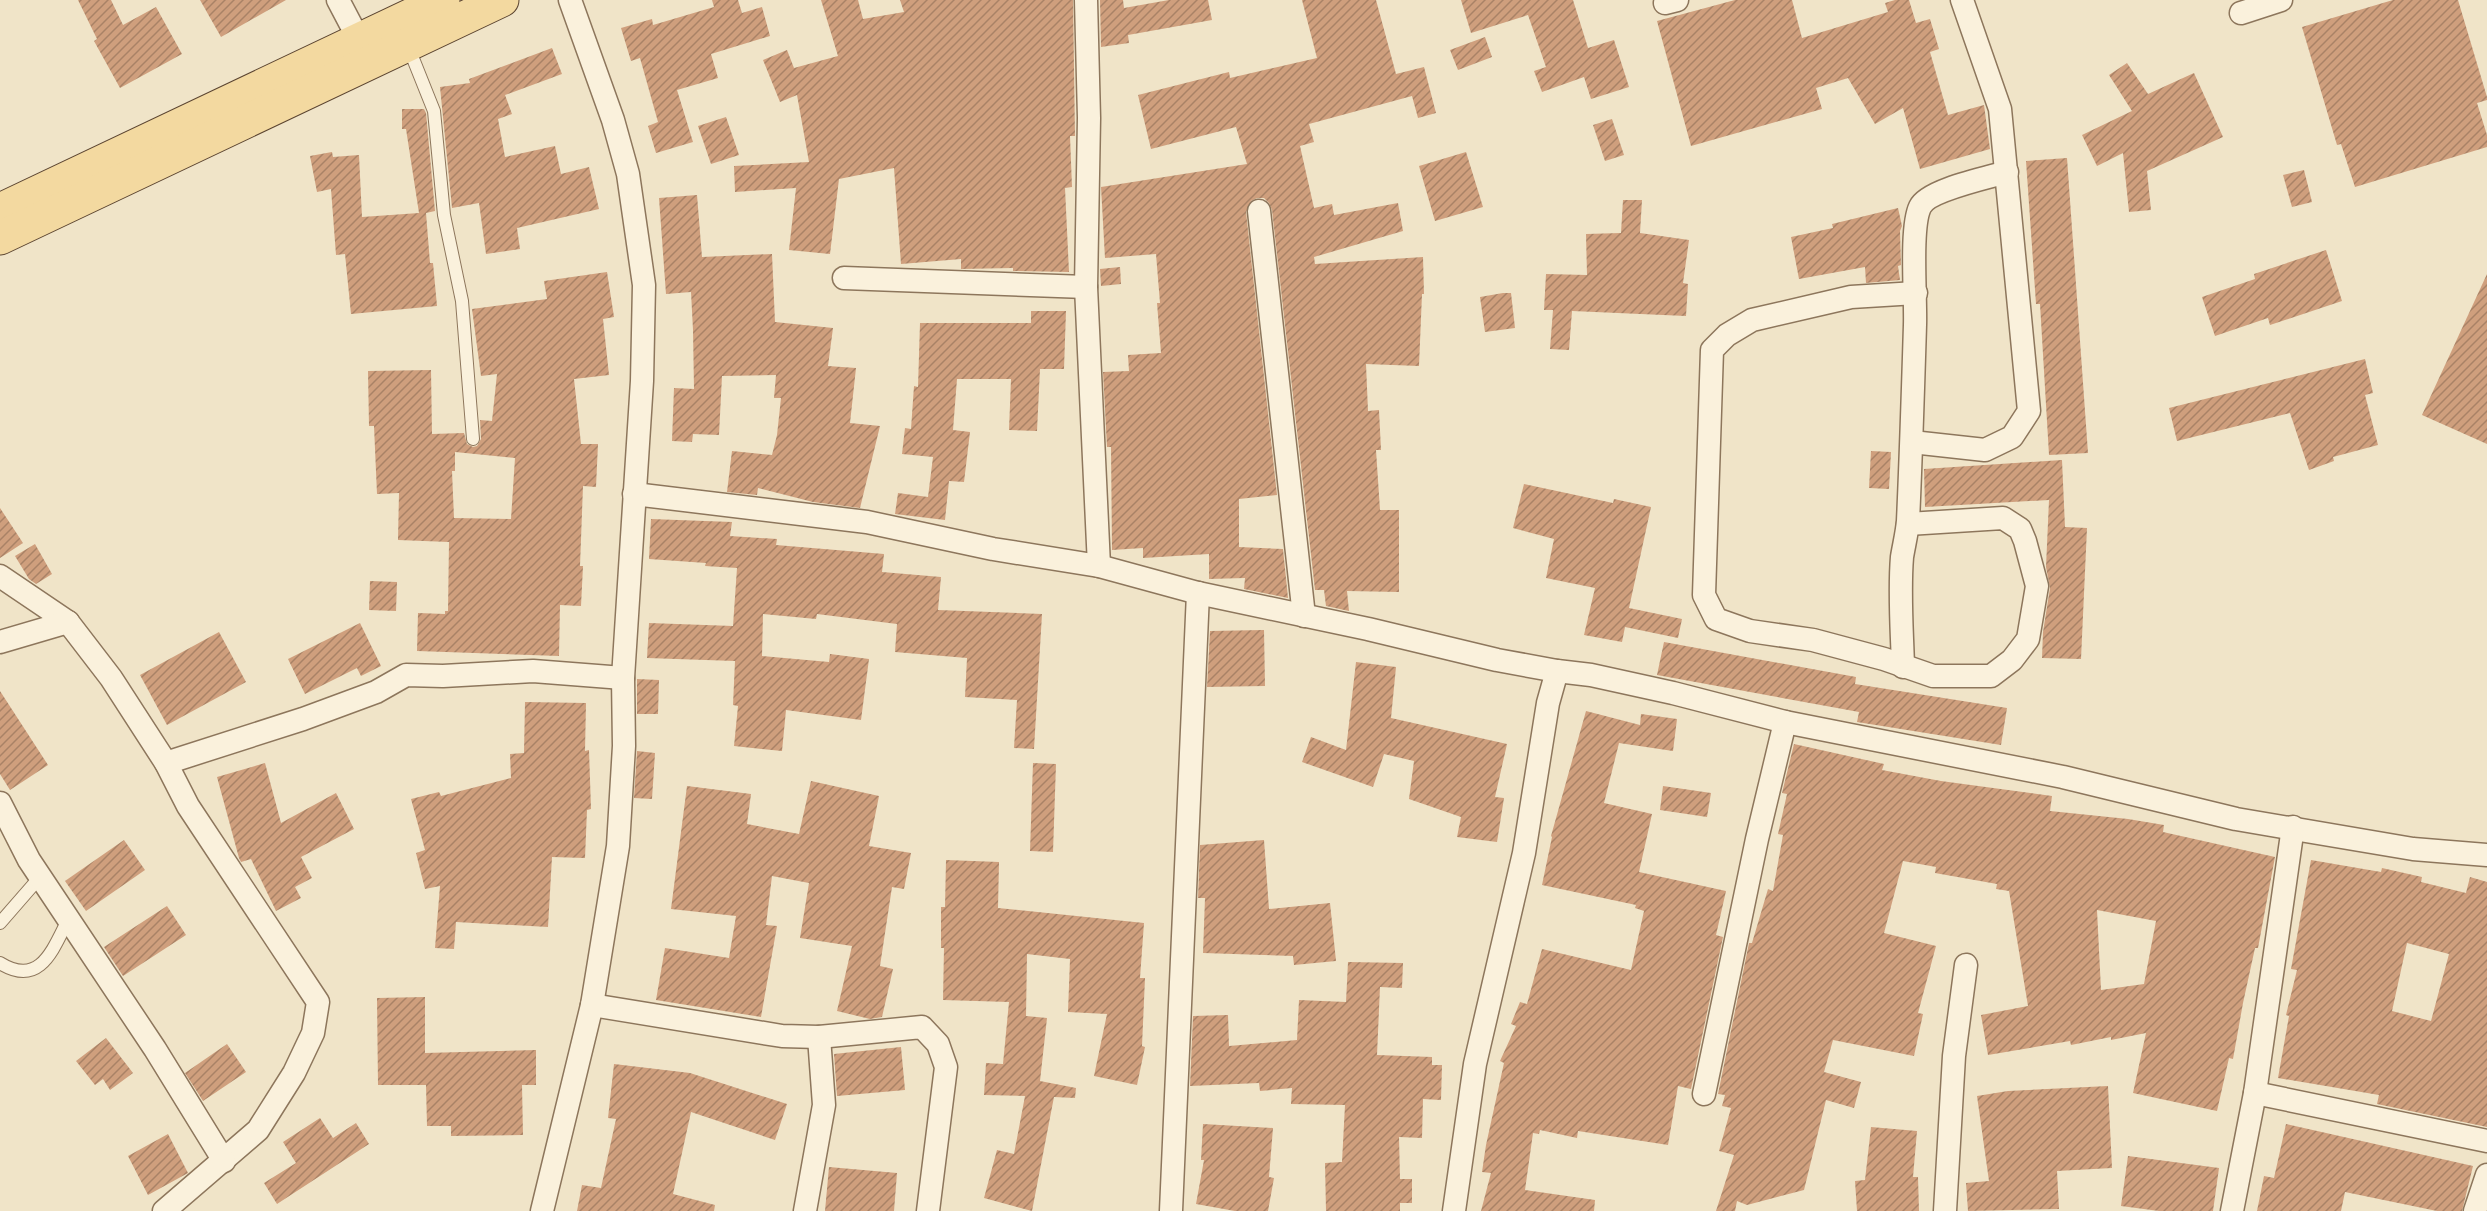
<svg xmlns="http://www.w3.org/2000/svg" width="2487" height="1211" viewBox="0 0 2487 1211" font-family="'Times New Roman',serif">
	<defs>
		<pattern id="building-hatch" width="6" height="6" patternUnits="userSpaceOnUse" patternTransform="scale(1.5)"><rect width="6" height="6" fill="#cf9f7d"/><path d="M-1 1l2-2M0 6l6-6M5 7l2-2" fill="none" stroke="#a98266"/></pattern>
	</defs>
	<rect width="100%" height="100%" fill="#f0e4c8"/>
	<g fill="url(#building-hatch)" fill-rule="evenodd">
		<polygon points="78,0 111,0 123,25 156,7 182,54 120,88 94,41 97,39"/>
		<polygon points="200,0 286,0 221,37"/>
		<polygon points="712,0 738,0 742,13 762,7 770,36 711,54 718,78 677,90 693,142 656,153 648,126 658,122 640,58 631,61 621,28 652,19 653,25 714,7"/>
		<polygon points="821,0 858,0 863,19 904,12 900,0 1073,0 1075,136 1070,136 1072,187 1065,188 1069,272 1013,271 1013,268 961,269 961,259 901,264 894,168 839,179 830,254 789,250 796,188 735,192 734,166 809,162 797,95 780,102 763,60 787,50 794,68 838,56"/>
		<polygon points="1100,0 1123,0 1124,8 1169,0 1208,0 1212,20 1128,35 1129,43 1101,47"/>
		<polygon points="1302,0 1376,0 1396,74 1424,67 1436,113 1418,118 1412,96 1309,124 1314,142 1300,146 1314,208 1332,204 1334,215 1398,203 1403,231 1314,257 1315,264 1423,257 1424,294 1422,294 1419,366 1366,364 1368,411 1379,410 1381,450 1376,450 1380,510 1399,510 1399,592 1347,591 1349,611 1326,606 1324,590 1315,590 1272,210 1269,203 1264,198 1257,198 1251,201 1246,212 1277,495 1239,499 1239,547 1283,549 1288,598 1244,589 1245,578 1209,579 1209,554 1143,558 1143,548 1112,550 1111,447 1107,447 1103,372 1129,371 1128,355 1161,353 1157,303 1160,303 1156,254 1105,258 1101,187 1247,164 1236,127 1151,149 1138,95 1229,72 1230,78 1317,58"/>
		<polygon points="1461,0 1573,0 1588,48 1614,40 1629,87 1591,99 1584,77 1542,92 1534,71 1546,67 1528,15 1471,33"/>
		<polygon points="1735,0 1792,0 1802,38 1888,12 1885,3 1895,0 1909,0 1916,23 1930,19 1939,49 1930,52 1948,115 1984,105 1990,149 1920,169 1903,108 1875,124 1848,78 1816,88 1822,109 1691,146 1657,21"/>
		<polygon points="2393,0 2458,0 2487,97 2487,100 2477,103 2487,135 2487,147 2355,187 2341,144 2337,145 2302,27"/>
		<polygon points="1485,37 1492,57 1458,70 1450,50"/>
		<polygon points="552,48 562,74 505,95 512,114 498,119 505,157 555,146 561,174 589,167 599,209 517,228 520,249 486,254 479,203 452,208 440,87 470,83 469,79"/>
		<polygon points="2127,63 2148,94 2194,73 2223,137 2147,171 2151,210 2129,212 2123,153 2097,166 2082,135 2132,111 2109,75"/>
		<polygon points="402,109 424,109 426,113 435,211 426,213 430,263 433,263 437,306 351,314 345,254 336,255 331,189 317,192 310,156 332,152 333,157 359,155 362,217 419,213 406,129 402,129"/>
		<polygon points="726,117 739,155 711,164 698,126"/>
		<polygon points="1612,119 1624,155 1605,161 1593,125"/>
		<polygon points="1466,152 1483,207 1435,221 1419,166"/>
		<polygon points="2067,158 2088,453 2049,455 2040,304 2036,304 2026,161"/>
		<polygon points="2304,170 2312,202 2292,207 2283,175"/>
		<polygon points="697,195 702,257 772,254 775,322 833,328 828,366 856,368 850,423 880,426 860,508 813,502 758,488 757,495 727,492 732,451 772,455 777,435 781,398 774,398 776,375 722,376 719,435 693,434 692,442 672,441 674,388 694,389 693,330 691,292 666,294 659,198"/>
		<polygon points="1623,200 1642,200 1640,233 1689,240 1683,283 1688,284 1686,316 1572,311 1569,350 1550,349 1553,310 1544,310 1546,274 1587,275 1586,234 1621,233"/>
		<polygon points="1898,208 1902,226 1900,231 1901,265 1898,266 1900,280 1866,283 1865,267 1799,279 1791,237 1833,228 1832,224"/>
		<polygon points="2326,250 2342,301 2270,325 2268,318 2215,336 2202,297 2255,279 2254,274"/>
		<polygon points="1120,267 1121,284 1101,286 1100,269"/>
		<path d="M607,272L614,317L603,319L609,375L574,379L581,444H598L596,487L583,486L580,566H583L581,606L560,605L559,656L417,651L418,613L445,614V611H448L449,542L398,540L399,493L377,494L374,426H369L368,371L431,370L432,434L464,433L467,444L473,447L477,446L481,439L480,420L492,421L497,374L481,376L472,309L547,299L544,281ZM455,452L515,458L511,519L454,518L452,471H455Z"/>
		<polygon points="2487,274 2487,444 2422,415"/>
		<polygon points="1503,293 1511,293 1515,328 1485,332 1480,297"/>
		<polygon points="1031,311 1066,311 1064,369 1040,369 1037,431 1009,430 1011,379 957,379 953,430 970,432 964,482 949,481 945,520 895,514 898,493 928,497 933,457 902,454 905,428 911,429 914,386 918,387 920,323 1031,323"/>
		<polygon points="2365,359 2373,393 2365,395 2378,445 2333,457 2334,461 2309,470 2290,413 2177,441 2169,408"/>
		<polygon points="1871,451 1891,452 1889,489 1869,488"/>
		<polygon points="2062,460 2065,527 2087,528 2081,659 2042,658 2043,632 2050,588 2046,567 2049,500 1925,507 1924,469"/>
		<polygon points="1524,484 1613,503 1614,499 1651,507 1629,608 1682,619 1678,638 1625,627 1622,642 1584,635 1595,588 1546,578 1554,539 1513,528"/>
		<polygon points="0,508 23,543 0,558"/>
		<polygon points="651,519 732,522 730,536 777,539 776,545 884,554 882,572 941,577 938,610 1042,614 1034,749 1014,748 1017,700 965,697 967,658 895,652 897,624 817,614 816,619 763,614 762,656 829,662 830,654 869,659 861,720 786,710 782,751 734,746 738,706 733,705 735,661 647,658 649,623 733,626 737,568 705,566 706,563 649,559"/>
		<polygon points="35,544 52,574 36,584 29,579 15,556"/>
		<polygon points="370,581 397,582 396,611 369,610"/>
		<polygon points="360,623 381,666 361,676 357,668 305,694 288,659"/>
		<polygon points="1264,630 1265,686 1207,687 1210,631"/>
		<polygon points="219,632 246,682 167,725 140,675"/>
		<polygon points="1664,642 1856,677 1855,684 2007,708 2001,745 1857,722 1859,712 1657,675"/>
		<polygon points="1356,662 1396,667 1391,718 1507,744 1495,797 1504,798 1497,842 1457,837 1461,817 1409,799 1414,761 1384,754 1373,787 1302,762 1311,737 1346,750"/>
		<polygon points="637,679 659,680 658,714 637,714"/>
		<polygon points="0,691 48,765 10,790 0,774"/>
		<polygon points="525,702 586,703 585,751 589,750 591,809 587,810 585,858 552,857 548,927 456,922 454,949 435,948 440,886 425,889 416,853 425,850 411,799 439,792 441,796 511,778 510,754 524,753"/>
		<polygon points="1586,711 1640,725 1641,714 1677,719 1673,751 1619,743 1604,803 1652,814 1639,872 1726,891 1716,935 1723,937 1691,1089 1678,1086 1668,1145 1578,1131 1577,1138 1540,1130 1539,1134 1533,1133 1525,1190 1595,1200 1594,1211 1481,1211 1491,1173 1482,1172 1486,1145 1504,1063 1500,1061 1516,1026 1511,1024 1520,1002 1527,1004 1542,949 1631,970 1644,911 1635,908 1636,905 1542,885 1552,837 1551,836"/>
		<path d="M1794,744L1884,764L1882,770L1941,781L2052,796L2050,811L2128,819L2164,825L2163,832L2275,857L2258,948H2255L2243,1003L2233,1059L2229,1058L2217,1111L2133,1093L2146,1033L2111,1040V1037L2071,1045L2070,1041L1988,1055L1981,1015L2028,1006L2009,891L1996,889L1997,884L1935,873L1936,867L1903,861L1884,933L1936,946L1918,1013L1923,1014L1914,1056L1833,1040L1824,1072L1861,1082L1854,1108L1826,1100L1804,1190L1747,1205L1737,1201L1735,1211H1716L1734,1155L1719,1151L1731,1108L1722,1106L1725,1095L1718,1094L1749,943H1752L1768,889L1773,891L1783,835L1778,834L1787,794L1782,793ZM2097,910L2156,921L2144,984L2101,990Z"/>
		<polygon points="637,751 655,753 652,799 634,798"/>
		<polygon points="265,763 281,823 336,793 354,829 301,857 312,878 295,887 301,898 276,911 251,859 241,862 239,858 217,777"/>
		<polygon points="1033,763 1056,764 1053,852 1030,851"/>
		<polygon points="811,781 879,796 869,846 911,853 904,889 892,887 880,966 893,969 882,1017 870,1019 837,1011 852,946 800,938 809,883 772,876 766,925 777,926 761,1017 656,1000 665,948 729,958 736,916 671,909 687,786 751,794 747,824 799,834"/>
		<polygon points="1663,786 1711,793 1707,817 1660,810"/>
		<polygon points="124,840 145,870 86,911 65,881"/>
		<polygon points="1264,840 1269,909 1330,903 1336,961 1294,965 1293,956 1203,953 1205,898 1198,898 1200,845"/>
		<polygon points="946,860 999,862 998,908 1144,923 1140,978 1145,978 1142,1046 1145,1047 1137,1085 1094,1076 1107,1014 1068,1012 1070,959 1027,954 1026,1016 1047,1018 1040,1081 1076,1088 1075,1098 1054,1097 1032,1211 984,1198 997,1150 1014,1154 1025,1096 984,1095 986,1063 1003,1064 1009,1002 943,1000 944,948 941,948 941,907 945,907"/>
		<path d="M2311,860L2381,872L2382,868L2422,877L2421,882L2466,893L2470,877L2487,882V1127L2377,1104L2379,1095L2278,1078L2289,1016L2286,1015L2297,970L2291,969ZM2407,943L2449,954L2431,1021L2392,1011Z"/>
		<polygon points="167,906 186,935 123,976 104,947"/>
		<polygon points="1348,962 1403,963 1402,988 1380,987 1377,1055 1432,1057 1432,1065 1442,1065 1441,1100 1423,1099 1422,1138 1399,1137 1400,1179 1412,1179 1412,1203 1400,1203 1400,1211 1326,1211 1325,1163 1342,1162 1345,1105 1291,1104 1292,1088 1260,1091 1259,1083 1190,1086 1193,1016 1228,1015 1229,1046 1297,1040 1299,1000 1346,1002"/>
		<polygon points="425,997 425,1053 536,1050 536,1085 522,1085 523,1135 451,1136 451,1126 427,1126 426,1085 378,1085 377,998"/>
		<polygon points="106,1038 133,1073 110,1090 103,1079 95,1085 76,1061"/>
		<polygon points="227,1044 246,1072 203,1101 185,1073"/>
		<polygon points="901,1047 905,1090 837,1096 834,1054"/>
		<polygon points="614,1064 690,1073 787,1104 775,1140 691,1112 673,1194 715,1205 714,1211 577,1211 582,1185 601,1188 616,1119 608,1118"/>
		<polygon points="2108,1086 2112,1168 2057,1171 2059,1209 1968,1211 1966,1183 1989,1181 1977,1096 2008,1091"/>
		<polygon points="320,1118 333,1138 356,1123 369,1144 277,1204 264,1183 296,1163 283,1142"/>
		<polygon points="1203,1124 1273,1128 1269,1177 1274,1178 1268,1211 1235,1211 1196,1204 1204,1160 1201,1160"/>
		<polygon points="2286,1124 2473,1166 2462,1211 2437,1211 2345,1192 2341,1211 2257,1211 2264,1176 2274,1178"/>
		<polygon points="1871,1127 1917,1131 1913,1177 1918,1177 1919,1211 1857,1211 1855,1181 1865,1180"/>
		<polygon points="168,1134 188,1173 148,1195 128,1156"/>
		<polygon points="2128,1156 2219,1168 2213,1211 2159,1211 2121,1206"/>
		<polygon points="829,1167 897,1173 894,1211 825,1211"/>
	</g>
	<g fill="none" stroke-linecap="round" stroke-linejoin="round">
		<g stroke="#8d765c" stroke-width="14">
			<g id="lane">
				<polyline points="408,46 434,111 444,215 462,301 473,439"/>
				<polyline points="0,923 40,877"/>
				<path d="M0,963C40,988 53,949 68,920"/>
			</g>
		</g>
		<g stroke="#8d765c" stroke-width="25">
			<g id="street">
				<polyline points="338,0 359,40"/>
				<polyline points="1086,0 1089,118 1086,287 1099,566"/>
				<polyline points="1665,3 1677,0"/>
				<polyline points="2241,13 2281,0"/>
				<polyline points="1259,211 1304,616"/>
				<polyline points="844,278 1086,287"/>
				<polyline points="1912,442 1985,450 2012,437 2029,411 2000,109 1962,0"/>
				<polyline points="634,494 867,522 993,549 1099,566 1198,593 1368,629 1497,660 1557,671 1591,675 1673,693 1785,722 2063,777 2236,819 2413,849 2487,855"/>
				<polyline points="1908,524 2003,518 2020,529 2025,541 2037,586 2028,639 2012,660 1991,676 1933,676 1884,659 1813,640 1750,631 1716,619 1704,595 1712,350 1727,335 1752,320 1851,297 1916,293"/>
				<polyline points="0,576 68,622 111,678 166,763 188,806 318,1002 313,1033 294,1073 258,1130 164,1211"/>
				<polyline points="0,642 68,622"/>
				<path d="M1903,667C1902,630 1899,593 1902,557C1904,545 1907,533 1908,521C1911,456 1913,390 1915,325C1916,298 1910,228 1920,207C1928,190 1987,178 2007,172"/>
				<polyline points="166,763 303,719 376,692 406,675 443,676 533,671 623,678"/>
				<polyline points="0,803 29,860 155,1049 224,1161"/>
				<polyline points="592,1005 782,1036 819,1037 922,1027 938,1044 946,1067 928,1211"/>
				<polyline points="2255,1093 2487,1141"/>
				<polyline points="1704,1094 1757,839 1785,722"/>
				<polyline points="542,1211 592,1005 618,846 624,746 623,678 642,381 644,285 628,174 613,120 570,0"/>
				<polyline points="805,1211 824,1105 819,1037"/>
				<polyline points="1171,1211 1198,593"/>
				<polyline points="1454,1211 1475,1064 1524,853 1548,703 1557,671"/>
				<polyline points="1945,1211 1954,1056 1966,965"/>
				<polyline points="2232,1211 2255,1093 2293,827"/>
				<polyline points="2475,1211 2487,1175"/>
			</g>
		</g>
		<g stroke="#5b4430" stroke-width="35">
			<g id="primary">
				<polyline points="0,210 443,0"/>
				<polyline points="0,238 502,0"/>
			</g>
		</g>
		<use href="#lane" stroke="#faf1dc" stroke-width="12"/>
		<use href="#street" stroke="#faf1dc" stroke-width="22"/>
		<use href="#primary" stroke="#f3d9a0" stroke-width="33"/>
	</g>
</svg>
